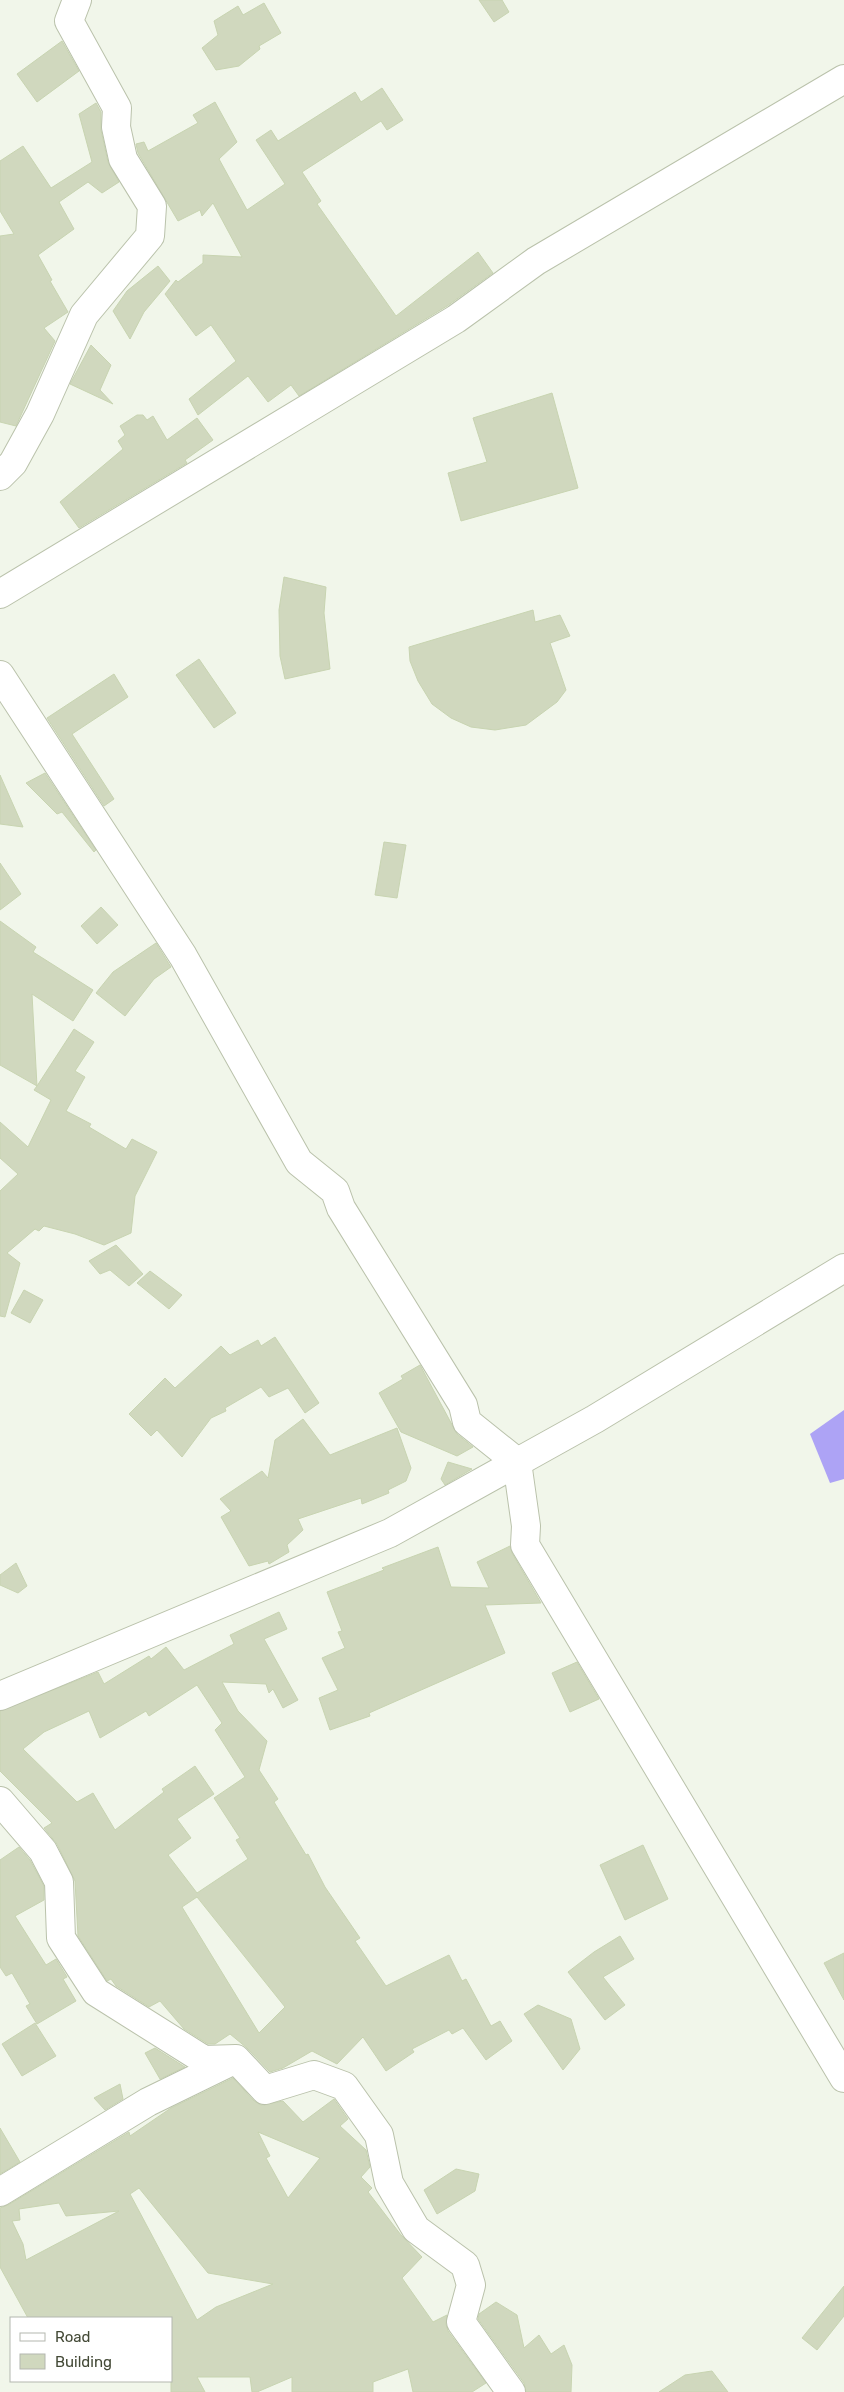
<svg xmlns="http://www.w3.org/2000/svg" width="844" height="2392" viewBox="0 0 844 2392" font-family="Rubik,sans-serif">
	<rect width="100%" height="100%" fill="#f1f6ea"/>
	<polygon fill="#ada3f5" points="844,1410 844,1479 830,1483 810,1434"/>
	<g fill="#d0d8be" stroke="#c8d4b1" fill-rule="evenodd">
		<polygon points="479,0 502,0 509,12 494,22"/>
		<polygon points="264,3 281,33 259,46 260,49 239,66 216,70 202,48 218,35 214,21 238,6 243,15"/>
		<polygon points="62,41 79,71 37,102 17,74"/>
		<polygon points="382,88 403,120 387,130 381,121 302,172 321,201 317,204 396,316 478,252 493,273 447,306 299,396 291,385 268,402 248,376 198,415 189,399 236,361 211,325 196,336 165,294 176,280 178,282 203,263 203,255 242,257 213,203 202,216 200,210 178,221 138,153 136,144 144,142 148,151 198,123 193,115 215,102 237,142 219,159 247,210 285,184 256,140 271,130 278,141 355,92 361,102"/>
		<polygon points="96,103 101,112 101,130 108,162 119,182 102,193 88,182 59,202 74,229 38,255 52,280 50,281 68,312 44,328 55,341 16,426 0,422 0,236 14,234 0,211 0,161 23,146 51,188 92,162 79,114"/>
		<polygon points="158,266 170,281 144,312 130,339 113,311 127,291"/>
		<polygon points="91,345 111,365 100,390 113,404 70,384"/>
		<polygon points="552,393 578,488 461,521 448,473 487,462 473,418"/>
		<polygon points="137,415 143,415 147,420 153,416 167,440 197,418 213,440 185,460 187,463 79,528 60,502 123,449 118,441 125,435 120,426"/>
		<polygon points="284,577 326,587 324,613 330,669 285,679 280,656 279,610"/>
		<polygon points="533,610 535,622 560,615 570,636 550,643 566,690 557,702 526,725 495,730 471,727 451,718 432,704 418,681 410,661 409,647"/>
		<polygon points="199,659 236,713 214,728 176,675"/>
		<polygon points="114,674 128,697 72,734 114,799 104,806 47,718"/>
		<polygon points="45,773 96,850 94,852 62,812 57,814 26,783"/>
		<polygon points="0,775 23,827 0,824"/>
		<polygon points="384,842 406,845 397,898 375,895"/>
		<polygon points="0,863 21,894 0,910"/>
		<polygon points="101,907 118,925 97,944 81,926"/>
		<polygon points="0,921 36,947 33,952 93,990 73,1021 32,994 37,1086 74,1029 94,1042 75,1071 85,1077 66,1111 91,1124 89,1127 126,1149 132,1139 157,1152 135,1196 131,1233 104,1245 75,1234 44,1226 39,1231 35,1229 7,1253 20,1263 5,1317 0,1316 0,1191 18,1174 0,1158 0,1122 28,1147 51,1100 34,1090 37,1086 0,1065"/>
		<polygon points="156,943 171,967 154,979 125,1016 96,993 113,972"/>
		<polygon points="116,1245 143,1274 129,1286 110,1270 100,1274 89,1261"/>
		<polygon points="150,1271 182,1295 169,1309 137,1283"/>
		<polygon points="24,1290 43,1300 30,1323 11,1313"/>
		<polygon points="275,1337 319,1403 305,1413 288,1388 269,1397 261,1387 225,1408 226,1411 211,1418 182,1457 157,1430 151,1436 129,1414 165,1378 175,1388 221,1346 230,1355 258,1340 261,1346"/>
		<polygon points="420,1365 457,1434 473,1447 457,1456 401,1432 379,1393 403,1379 401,1376"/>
		<polygon points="303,1419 330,1455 397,1428 411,1468 406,1481 388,1490 389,1493 362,1504 361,1498 298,1519 303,1530 287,1545 289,1552 269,1564 268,1561 249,1566 221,1517 231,1511 220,1499 262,1471 268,1478 275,1440"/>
		<polygon points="448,1462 472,1469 445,1485 441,1479"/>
		<polygon points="510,1546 512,1553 541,1603 485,1605 505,1653 369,1713 370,1716 330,1730 319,1698 338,1690 322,1658 345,1648 338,1632 342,1631 327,1592 384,1570 382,1568 438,1547 451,1587 489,1588 477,1562"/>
		<polygon points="16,1563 27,1586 18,1593 0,1585 0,1575"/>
		<path d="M279,1612L287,1629L264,1639L298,1700L283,1708L273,1689L269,1693L266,1684L222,1682L238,1711L267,1741L259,1770L278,1799L274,1802L306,1855L308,1854L325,1887L360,1938L355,1941L386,1986L449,1955L462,1981L466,1979L491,2026L500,2021L512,2041L486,2060L463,2028L452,2034L449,2030L412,2049L414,2052L386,2071L363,2037L337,2064L312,2051L283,2068L270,2072L247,2048L230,2034L215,2044H208L184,2029L160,2001L149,2007L116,1986L111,1979L107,1981L78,1936L75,1881L57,1844L44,1828L52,1823L0,1771V1711L98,1672L104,1684L149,1656L151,1659L166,1647L184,1670L234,1644L230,1635ZM197,1685L222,1723L215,1730L245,1777L214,1798L240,1838L236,1840L248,1859L197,1893L168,1855L191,1838L177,1819L214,1794L195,1766L162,1789L164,1792L115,1830L93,1793L77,1802L23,1749L44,1732L89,1711L100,1738L146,1711L149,1716ZM197,1897L285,2007L259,2033L182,1907Z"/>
		<polygon points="577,1662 599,1699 570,1712 552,1673"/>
		<polygon points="643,1845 668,1899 625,1920 600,1865"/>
		<polygon points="19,1847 30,1860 44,1886 44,1900 15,1916 46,1965 56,1959 67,1977 63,1979 76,2001 37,2024 26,2006 30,2004 12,1973 6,1976 0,1967 0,1860"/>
		<polygon points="620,1936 634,1959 603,1977 625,2005 605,2020 568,1972 594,1952"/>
		<polygon points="844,1953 844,2000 824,1963"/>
		<polygon points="538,2005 571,2019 580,2049 563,2070 524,2014"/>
		<polygon points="35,2023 56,2056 22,2076 2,2044"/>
		<polygon points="155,2048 185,2067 160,2079 145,2053"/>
		<path d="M233,2078L254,2101L261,2105L283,2101L303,2122L334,2099L348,2119L340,2126L366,2150L370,2167L361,2177L372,2188L368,2192L401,2235L422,2257L402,2278L433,2322L447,2315L446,2324L448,2331L486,2383L472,2392H413L408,2369L373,2382V2392H292V2377L257,2392H252L250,2377H197L205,2392H171V2318H28L0,2267V2208L8,2205L129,2132L130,2136L171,2108ZM258,2132L320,2158L288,2198L266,2158L270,2156ZM139,2188L208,2273L273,2284L216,2307L197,2320L130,2194ZM59,2203L66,2216L119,2211L26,2260L23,2244L12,2221L20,2220L19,2209Z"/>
		<polygon points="120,2084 123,2099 105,2110 94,2098"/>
		<polygon points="0,2128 20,2162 0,2174"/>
		<polygon points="456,2169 479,2174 475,2191 437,2214 424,2190"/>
		<polygon points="844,2286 844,2316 817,2350 802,2338"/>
		<polygon points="496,2302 517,2315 524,2348 539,2335 551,2354 564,2345 572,2365 571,2392 526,2392 524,2383 478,2319 479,2314"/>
		<polygon points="712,2371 728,2392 659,2392 685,2375"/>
	</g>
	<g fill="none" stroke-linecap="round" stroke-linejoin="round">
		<g stroke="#bac2ab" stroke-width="30">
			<g id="minor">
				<polyline points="0,476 13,463 40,414 84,315 150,236 152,206 123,159 116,127 117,108 69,21 77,0"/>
				<polyline points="0,594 456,319 536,261 844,79"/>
				<polyline points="0,675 183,956 299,1162 335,1191 341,1208 463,1405 467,1422 517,1462 526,1526 525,1545 844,2078"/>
				<polyline points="0,1696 390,1533 595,1419 844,1268"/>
				<polyline points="0,1801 43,1851 59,1882 61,1938 96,1992 204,2060 236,2059 265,2090 314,2075 344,2086 379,2135 389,2183 416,2229 465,2265 471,2285 461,2322 511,2392"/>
				<polyline points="0,2192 148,2102 230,2062"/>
			</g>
		</g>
		<use href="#minor" stroke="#fff" stroke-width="28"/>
	</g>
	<rect x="10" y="2317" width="162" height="65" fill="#ffffff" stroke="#b4b7af"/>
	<rect x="20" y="2333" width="25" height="8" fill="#ffffff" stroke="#b4b7af"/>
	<text x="55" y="2342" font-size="15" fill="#444a37">Road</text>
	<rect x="20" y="2354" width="25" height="15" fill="#d0d8be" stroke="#b4b7af"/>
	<text x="55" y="2367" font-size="15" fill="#444a37">Building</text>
</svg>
